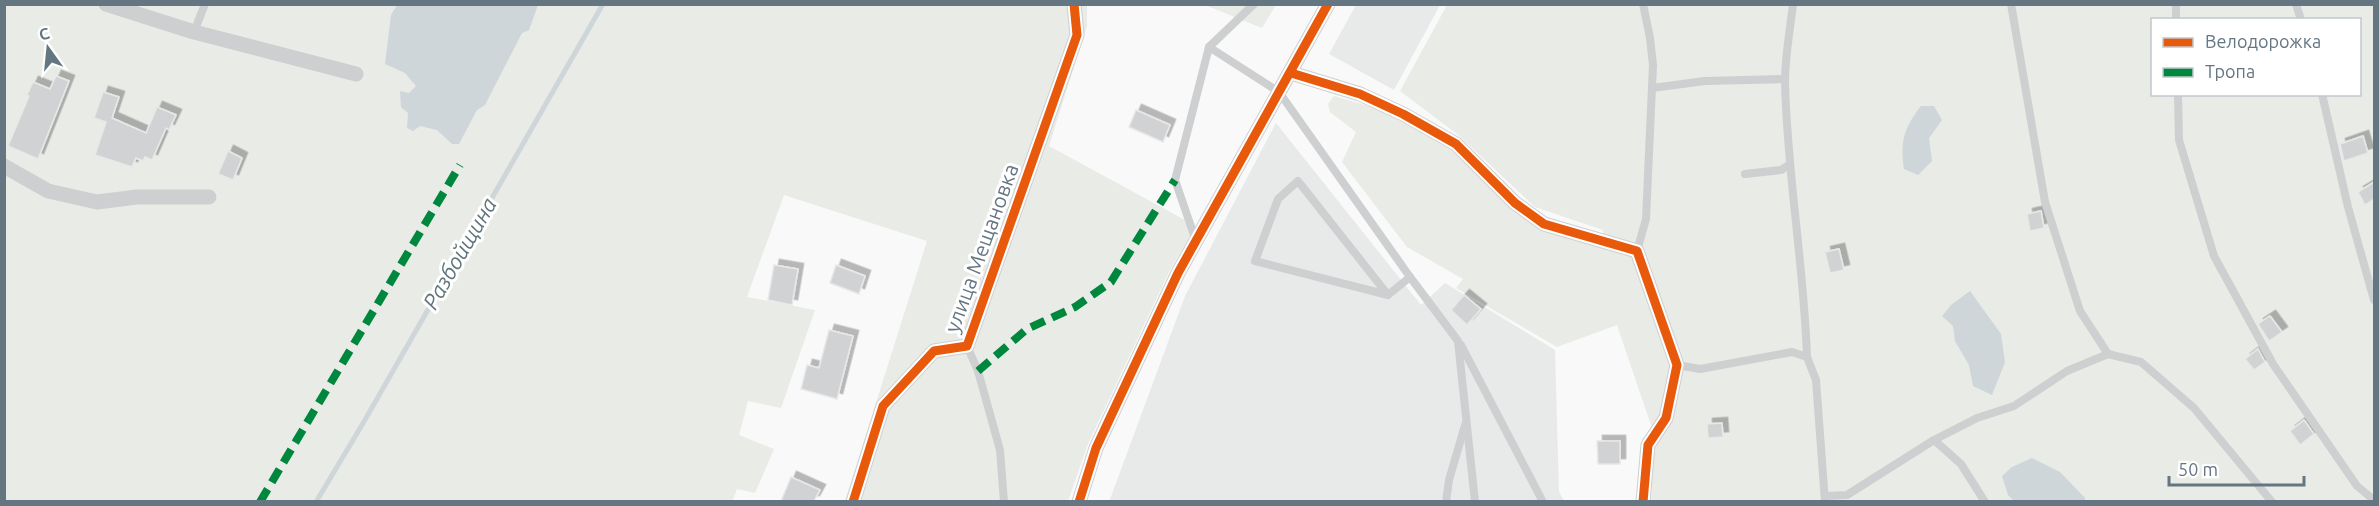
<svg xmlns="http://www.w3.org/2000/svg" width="2379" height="506" viewBox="0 0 2379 506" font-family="Ubuntu,sans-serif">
	<defs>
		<filter id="shadow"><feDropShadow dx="5.5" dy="-5.5" stdDeviation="0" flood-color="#0004"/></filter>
	</defs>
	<rect width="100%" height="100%" fill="#f9f9f9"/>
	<g fill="#e8e9e9">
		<polygon points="1356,5 1440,5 1394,90 1329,54"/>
		<polygon points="1276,123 1421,305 1445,283 1555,350 1559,492 1564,501 1109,502 1185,296"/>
	</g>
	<g fill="#e8ebe6" fill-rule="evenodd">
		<polygon points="4,5 1087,5 1087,26 1049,146 1196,226 1169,272 1088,444 1068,501 845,501 927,241 784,195 747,297 815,310 781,408 748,401 739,435 774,449 755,493 737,489 732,502 5,501"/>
		<polygon points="1205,5 1276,5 1262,28"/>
		<path d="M1447,5H2374V501H1651L1654,434L1617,325L1557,347L1456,288L1463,279L1407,247L1342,162L1356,132L1330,112L1328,104L1334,96L1379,109L1451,150L1542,231L1603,248V230L1535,207L1457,134L1400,91ZM2152,20H2360V94H2152Z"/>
	</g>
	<g fill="#ced6d9">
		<polygon points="397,5 538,5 529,30 522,33 485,105 477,110 459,144 452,144 437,130 420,126 413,131 407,128 408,113 401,107 400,91 409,93 416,86 405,73 385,64 391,15"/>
		<path d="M1921,106H1934L1942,120L1929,138L1932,161L1918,175L1904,169C1900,141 1904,128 1921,106Z"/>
		<polygon points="1970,291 2001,334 2005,362 1992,395 1973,386 1969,365 1955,341 1953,326 1942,316 1951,305"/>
		<polygon points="2032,458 2060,472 2085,498 2085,501 2014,501 2008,495 2002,476 2012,467"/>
	</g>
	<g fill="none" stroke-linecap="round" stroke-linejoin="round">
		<polyline stroke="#ced6d9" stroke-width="5" points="316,502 362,425 603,4"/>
	</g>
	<g fill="#d0d2d3" stroke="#e8e8e8" stroke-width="1.5" filter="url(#shadow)">
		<polygon points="56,76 69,81 38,159 8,146 29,96 27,95 33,82 50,89"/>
		<polygon points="103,92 119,97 112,118 146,133 157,107 176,115 169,130 166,128 152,160 145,157 143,161 136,158 132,167 95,155 106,122 94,118"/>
		<polygon points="1136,110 1170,125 1163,142 1129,127"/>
		<polygon points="2363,136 2368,153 2344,161 2340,144"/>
		<polygon points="228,151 242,158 233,180 218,174"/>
		<polygon points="2374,182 2374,199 2365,205 2358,192"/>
		<polygon points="2041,211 2044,228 2030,231 2027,214"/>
		<polygon points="1839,249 1844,270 1830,273 1825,252"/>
		<polygon points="774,265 798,269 792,305 768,300"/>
		<polygon points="836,265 865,276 859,294 830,283"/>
		<polygon points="1464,295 1481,309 1467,325 1451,310"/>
		<polygon points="2270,316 2282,332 2269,341 2258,324"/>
		<polygon points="829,330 853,336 837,399 801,389 807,365 819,368"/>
		<polygon points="2258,349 2265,362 2254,370 2245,359"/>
		<polygon points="2304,420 2314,434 2300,445 2290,431"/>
		<polygon points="1722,423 1723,437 1708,438 1707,424"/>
		<polygon points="1597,441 1620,441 1620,464 1598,464"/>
		<polygon points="791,477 820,490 814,501 781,501"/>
	</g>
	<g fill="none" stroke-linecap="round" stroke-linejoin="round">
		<g stroke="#cecfd0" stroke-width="8">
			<path d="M1793,4C1790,30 1785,57 1785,82C1787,174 1804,265 1807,357"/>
			<polyline points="2011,4 2045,202 2080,311 2108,354"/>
			<polyline points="2176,4 2176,20"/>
			<polyline points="2296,4 2301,20"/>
			<polyline points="194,32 205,4"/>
			<polyline points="1209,47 1279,92 1410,277 1388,295 1255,261 1278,199 1298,181 1388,295"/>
			<polyline points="1652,88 1705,81 1785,79"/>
			<polyline points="2178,94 2179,140 2214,256 2273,364 2357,486 2374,500"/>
			<polyline points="2322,94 2348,207 2374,300"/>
			<polyline points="1745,174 1781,170 1789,165"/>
			<polyline points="1196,241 1175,180 1209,47 1254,4"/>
			<polyline points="1637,251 1646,219 1653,65 1650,38 1643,4"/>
			<polyline points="1410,277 1458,341 1475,502"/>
			<polyline points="1461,345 1543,502"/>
			<polyline points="967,346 978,371 1000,450 1004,502"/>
			<polyline points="1677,365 1700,369 1792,352 1807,357 1816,380 1825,502"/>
			<polyline points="1934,440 1961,464 1985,502"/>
			<polyline points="1826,496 1847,495 1934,440 1977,418 2014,406 2067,371 2108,354 2141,362 2194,408 2272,502"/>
			<polyline points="1446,502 1449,480 1465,425"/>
		</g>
		<g stroke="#cecfd0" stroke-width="15">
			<polyline points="106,4 194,32 356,74"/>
			<polyline points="1291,73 1360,94 1403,114 1456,144 1515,203 1544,224 1637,251 1677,365 1666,418 1648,445 1643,502"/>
			<polyline points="4,166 48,191 97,202 137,197 209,197"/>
			<polyline points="853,502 883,406 934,351 967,346 1077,35 1074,4"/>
			<polyline points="1079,502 1096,448 1178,273 1328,4"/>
		</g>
		<g stroke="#00873e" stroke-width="8" stroke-dasharray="15 8" stroke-linecap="butt">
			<polyline points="978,371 1027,329 1075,307 1111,282 1175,180"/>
			<polyline points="260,502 460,165"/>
		</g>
		<g stroke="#fff" stroke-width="13">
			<g id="cycleway">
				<polyline points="1291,73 1360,94 1403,114 1456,144 1515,203 1544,224 1637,251 1677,365 1666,418 1648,445 1643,502"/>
				<polyline points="853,502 883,406 934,351 967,346 1077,35 1074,4"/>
				<polyline points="1079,502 1096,448 1178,273 1328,4"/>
			</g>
		</g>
		<use href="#cycleway" stroke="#e8590c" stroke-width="9"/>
	</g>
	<g text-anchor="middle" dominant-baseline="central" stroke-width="6" stroke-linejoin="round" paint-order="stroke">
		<g font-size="21" fill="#657683" stroke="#fff">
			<text transform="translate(981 248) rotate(-70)">улица Мещановка</text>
		</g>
		<g font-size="22" font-style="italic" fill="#60757c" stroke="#fff">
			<text transform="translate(459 253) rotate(-60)">Разбойщина</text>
		</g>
	</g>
	<rect width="2379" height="506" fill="none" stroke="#657683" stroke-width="12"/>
	<rect x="2151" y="18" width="210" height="78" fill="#ffffff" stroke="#c1c8cd" stroke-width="1.5"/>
	<rect x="2163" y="38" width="30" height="9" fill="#e8590c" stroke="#c1c8cd" stroke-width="1.5"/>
	<text x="2205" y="48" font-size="18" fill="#657683">Велодорожка</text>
	<rect x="2163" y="68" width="30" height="9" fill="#00873e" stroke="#c1c8cd" stroke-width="1.5"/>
	<text x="2205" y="78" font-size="18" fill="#657683">Тропа</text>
	<g transform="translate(48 48) rotate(345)" stroke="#ffffff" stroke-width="4.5" paint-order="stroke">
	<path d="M0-4.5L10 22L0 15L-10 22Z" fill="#657683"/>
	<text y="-9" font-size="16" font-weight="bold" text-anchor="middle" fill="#657683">С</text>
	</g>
	<path d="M2169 476v9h135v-9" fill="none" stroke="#657683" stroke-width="3"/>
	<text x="2178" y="476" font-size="18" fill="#657683" stroke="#ffffff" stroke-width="4.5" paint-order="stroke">50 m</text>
</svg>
